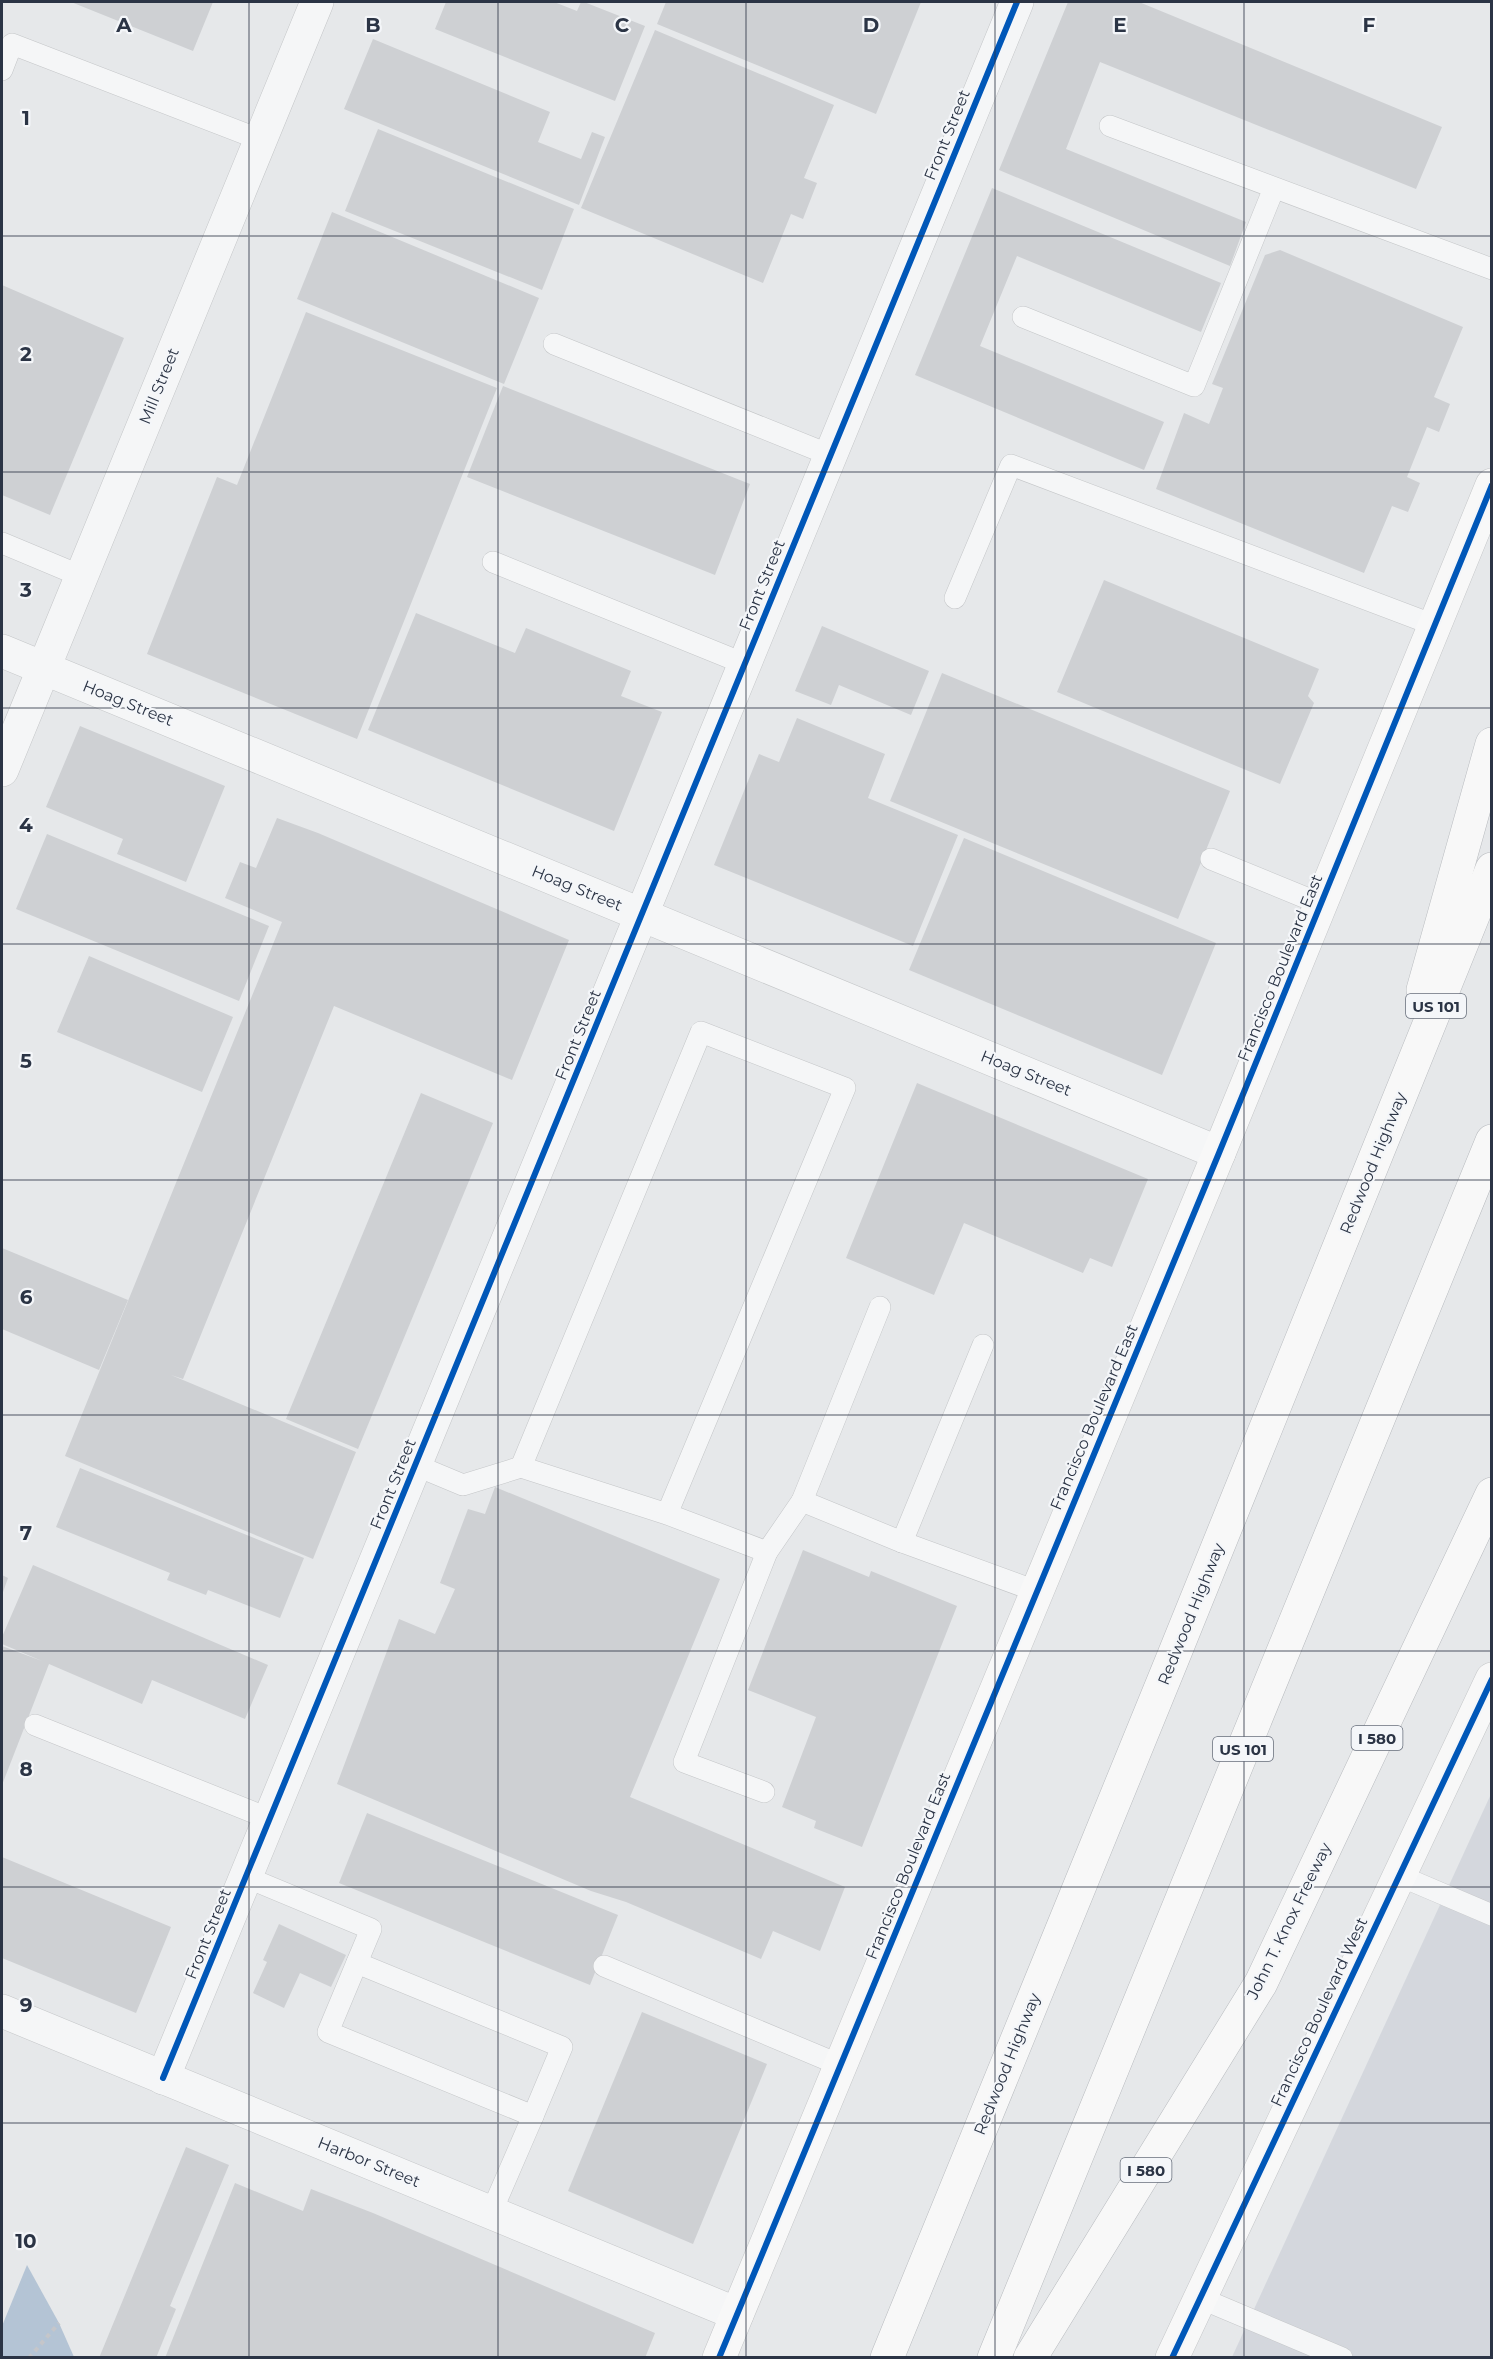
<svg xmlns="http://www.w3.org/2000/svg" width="1493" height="2359" viewBox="0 0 1493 2359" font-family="Montserrat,sans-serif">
	<rect width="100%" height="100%" fill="#e6e8ea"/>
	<polygon fill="#d4d7dd" points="1491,1794 1491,2357 1232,2357"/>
	<polygon fill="#b4c4d5" points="27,2265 59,2323 74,2357 2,2357 2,2326"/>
	<g fill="#ced0d3">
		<polygon points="71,2 213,2 193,51"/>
		<polygon points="446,2 554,2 577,11 581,2 584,2 645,26 615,101 435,29"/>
		<polygon points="666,2 921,2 876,114 657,24"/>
		<polygon points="1068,2 1139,2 1442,127 1416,189 1100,62 1066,149 1246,222 1230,266 999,170"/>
		<polygon points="655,30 834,105 804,178 817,183 803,219 791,214 763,283 581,208"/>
		<polygon points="373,39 550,112 538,142 581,159 592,132 605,137 579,205 344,109"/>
		<polygon points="378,129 574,209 542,290 345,211"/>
		<polygon points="992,188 1221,283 1201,332 1017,256 980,346 1164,422 1144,470 915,375"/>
		<polygon points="332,212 539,298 504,384 297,299"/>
		<polygon points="1280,250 1463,327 1434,397 1450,404 1439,432 1427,427 1407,477 1420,483 1408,512 1392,506 1364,573 1156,489 1184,413 1209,424 1223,388 1212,384 1265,255"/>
		<polygon points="2,285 124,338 50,515 2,495"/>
		<polygon points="306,312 497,388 357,739 147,654 217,477 237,485"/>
		<polygon points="503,386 750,484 715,575 467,477"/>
		<polygon points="1104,580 1319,669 1308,696 1314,703 1280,784 1057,692"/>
		<polygon points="416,613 515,653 526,628 631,671 621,696 662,712 614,831 368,730"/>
		<polygon points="822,626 929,671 911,715 839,685 831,705 795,691"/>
		<polygon points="942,673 1230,791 1178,919 890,801"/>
		<polygon points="797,718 885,754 868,798 958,835 913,946 714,865 759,754 779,762"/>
		<polygon points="80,726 225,786 186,882 117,854 123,839 46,807"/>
		<polygon points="277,818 318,833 569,940 512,1080 334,1006 183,1379 171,1375 356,1452 313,1559 65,1456 282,922 225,898 240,862 256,868"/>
		<polygon points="47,834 269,926 239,1001 16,909"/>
		<polygon points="964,838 1216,943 1162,1075 909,970"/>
		<polygon points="89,956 233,1017 202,1092 57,1032"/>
		<polygon points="917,1083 1148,1179 1112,1267 1090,1258 1083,1273 964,1223 934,1295 846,1258"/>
		<polygon points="421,1093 493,1123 358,1449 286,1419"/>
		<polygon points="2,1248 128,1300 99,1370 2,1329"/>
		<polygon points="80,1468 304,1558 280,1618 208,1590 206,1595 167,1580 170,1573 56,1527"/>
		<polygon points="495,1487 720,1579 630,1797 845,1887 820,1951 773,1931 761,1959 626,1902 591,1891 337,1784 399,1619 435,1634 455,1589 440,1583 468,1509 485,1514"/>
		<polygon points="803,1550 869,1577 871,1571 957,1606 862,1847 814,1828 816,1821 782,1807 816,1717 748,1690"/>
		<polygon points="33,1565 268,1665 245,1719 152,1680 142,1704 49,1664 2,1785 2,1646 42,1661 2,1644 2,1637"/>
		<polygon points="2,1575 8,1578 2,1595"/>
		<polygon points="367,1813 618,1915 590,1985 339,1883"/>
		<polygon points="2,1857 171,1927 136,2013 2,1958"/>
		<polygon points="279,1924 346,1955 331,1987 300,1973 284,2008 253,1993 267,1962 263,1960"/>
		<polygon points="642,2012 767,2064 693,2244 568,2191"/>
		<polygon points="186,2147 229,2165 170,2306 176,2309 156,2358 99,2358"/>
		<polygon points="235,2183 303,2211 311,2189 373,2213 655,2333 645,2358 165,2358"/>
	</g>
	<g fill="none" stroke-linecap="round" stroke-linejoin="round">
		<g stroke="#c4c6c8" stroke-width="22">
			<g id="lane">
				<polyline points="2,70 12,44 261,140"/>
				<polyline points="1110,126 1492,269"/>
				<polyline points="1023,317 1194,386 1274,188"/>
				<polyline points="554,344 830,455"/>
				<polyline points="2,543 81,576"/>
				<polyline points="493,562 745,664"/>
				<polyline points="955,598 1011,465 1434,625"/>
				<polyline points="1211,859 1321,904"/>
				<polyline points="415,1465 463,1485 521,1467"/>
				<polyline points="802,1501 880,1307"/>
				<polyline points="667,1514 845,1088 701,1032 521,1467 667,1514 767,1552 802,1501 902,1542 1036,1591"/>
				<polyline points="902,1542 983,1345"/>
				<polyline points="35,1725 270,1819"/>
				<polyline points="764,1792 684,1762 767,1552"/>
				<polyline points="1398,1875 1492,1915"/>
				<polyline points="246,1877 371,1929 328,2032 533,2116 491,2213"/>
				<polyline points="357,1963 562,2047 533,2116"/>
				<polyline points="604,1966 840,2065"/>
				<polyline points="1200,2298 1342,2358"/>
			</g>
		</g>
		<g stroke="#c4c6c8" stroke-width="34">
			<g id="street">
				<polyline points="2,651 1219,1153"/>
				<polyline points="2,770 317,2"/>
				<polyline points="2,2011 737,2314"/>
				<polyline points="163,2078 1017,2"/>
			</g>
		</g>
		<g stroke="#c4c6c8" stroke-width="34">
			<g id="secondary">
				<polyline points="719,2358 1219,1153 1492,485"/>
				<polyline points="1172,2358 1492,1679"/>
			</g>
		</g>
		<g stroke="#b8bbbf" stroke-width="34">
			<g id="highway">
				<polyline points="1423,990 1492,744"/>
				<polyline points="887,2358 1172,1660 1492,869"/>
				<polyline points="994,2358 1492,1141"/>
				<polyline points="1030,2358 1261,1983 1492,1494"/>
			</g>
		</g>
		<polyline stroke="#c5c6ca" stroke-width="4" stroke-dasharray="4.5 4.5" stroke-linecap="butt" points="29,2358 59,2323"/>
		<use href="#lane" stroke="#f5f6f7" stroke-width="21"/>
		<use href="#street" stroke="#f5f6f7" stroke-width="33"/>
		<use href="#secondary" stroke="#f8f8f8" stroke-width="33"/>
		<use href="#highway" stroke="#f8f8f8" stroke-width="33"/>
		<g stroke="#f4f6f9" stroke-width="10">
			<g id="cycleway">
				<polyline points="163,2078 1017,2"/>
				<polyline points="719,2358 1219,1153 1492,485"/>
				<polyline points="1172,2358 1492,1679"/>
			</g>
		</g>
		<use href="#cycleway" stroke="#0057b8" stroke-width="6"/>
	</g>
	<path fill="none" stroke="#2b3445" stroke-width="1.5" stroke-opacity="0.55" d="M249,2V2358M498,2V2358M746,2V2358M995,2V2358M1244,2V2358M2,236H1492M2,472H1492M2,708H1492M2,944H1492M2,1180H1492M2,1415H1492M2,1651H1492M2,1887H1492M2,2123H1492"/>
	<g text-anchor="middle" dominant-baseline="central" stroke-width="4.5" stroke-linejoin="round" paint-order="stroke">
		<g fill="#f4f6f9" stroke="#676e7b" stroke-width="1.5">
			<rect x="1406" y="994" width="60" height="24" rx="4.5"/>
			<rect x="1351.5" y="1726" width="51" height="24" rx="4.5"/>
			<rect x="1213" y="1737" width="60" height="24" rx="4.5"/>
			<rect x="1120.5" y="2158" width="51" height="24" rx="4.5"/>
		</g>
		<g font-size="15" font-weight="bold" fill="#2b3445">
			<text x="1436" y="1006">US 101</text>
			<text x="1377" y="1738">I 580</text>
			<text x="1243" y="1749">US 101</text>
			<text x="1146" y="2170">I 580</text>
		</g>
		<g font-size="16" fill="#2b3445" stroke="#f4f6f9">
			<text transform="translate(947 135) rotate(-68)">Front Street</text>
			<text transform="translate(159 386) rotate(-68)">Mill Street</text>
			<text transform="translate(762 585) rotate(-68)">Front Street</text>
			<text transform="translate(128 703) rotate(22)">Hoag Street</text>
			<text transform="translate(577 888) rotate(22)">Hoag Street</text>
			<text transform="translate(1280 968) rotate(-68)">Francisco Boulevard East</text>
			<text transform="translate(578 1035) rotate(-68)">Front Street</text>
			<text transform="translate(1026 1073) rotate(22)">Hoag Street</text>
			<text transform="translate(1373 1163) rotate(-68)">Redwood Highway</text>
			<text transform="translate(1094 1417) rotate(-67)">Francisco Boulevard East</text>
			<text transform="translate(393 1484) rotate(-68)">Front Street</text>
			<text transform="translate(1191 1614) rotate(-68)">Redwood Highway</text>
			<text transform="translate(908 1866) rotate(-68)">Francisco Boulevard East</text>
			<text transform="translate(1289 1921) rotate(-64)">John T. Knox Freeway</text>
			<text transform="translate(208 1934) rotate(-68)">Front Street</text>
			<text transform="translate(1319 2012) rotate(-65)">Francisco Boulevard West</text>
			<text transform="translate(1007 2064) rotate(-68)">Redwood Highway</text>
			<text transform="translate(369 2162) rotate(22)">Harbor Street</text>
		</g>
	</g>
	<g font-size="20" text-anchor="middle" font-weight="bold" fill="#2b3445" stroke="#f4f6f9" stroke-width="4.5" stroke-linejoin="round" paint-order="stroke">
		<text x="124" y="32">A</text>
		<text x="373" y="32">B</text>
		<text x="622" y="32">C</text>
		<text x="871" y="32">D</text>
		<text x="1120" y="32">E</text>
		<text x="1369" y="32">F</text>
		<text x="26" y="125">1</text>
		<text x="26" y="361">2</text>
		<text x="26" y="597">3</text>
		<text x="26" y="832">4</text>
		<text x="26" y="1068">5</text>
		<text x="26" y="1304">6</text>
		<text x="26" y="1540">7</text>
		<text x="26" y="1776">8</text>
		<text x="26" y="2012">9</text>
		<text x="26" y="2248">10</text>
	</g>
	<rect width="1493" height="2359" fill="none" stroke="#2b3445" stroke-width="6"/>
</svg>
